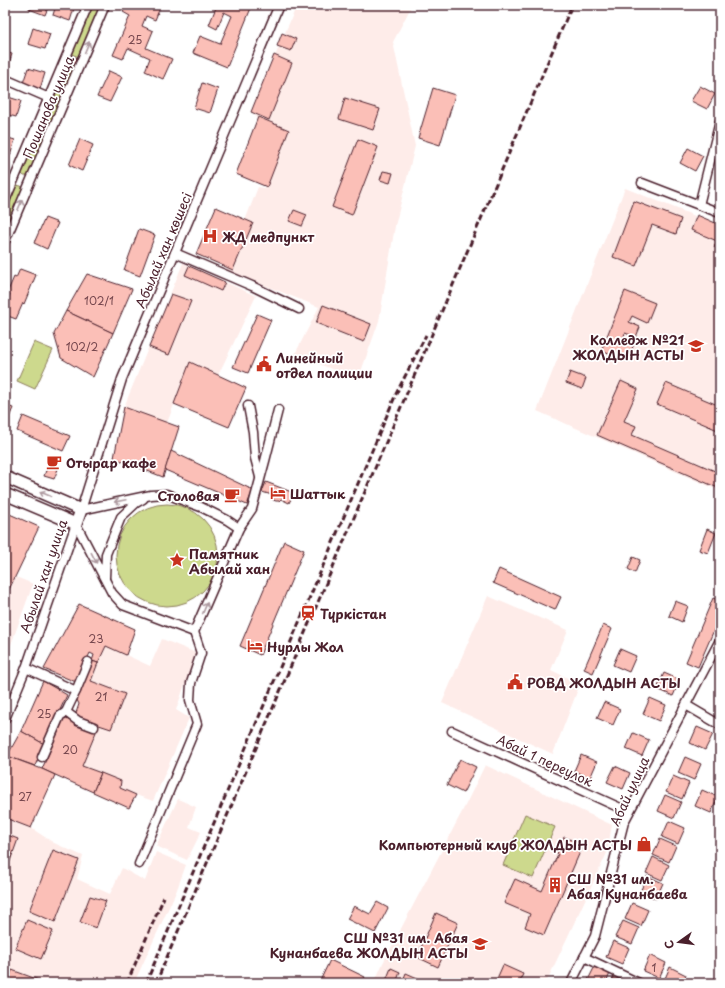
<svg xmlns="http://www.w3.org/2000/svg" width="725" height="988" viewBox="0 0 725 988" font-family="'Playpen Sans',sans-serif">
	<rect width="100%" height="100%" fill="#fff"/>
	<filter id="ink" filterUnits="userSpaceOnUse"><feTurbulence type="fractalNoise" baseFrequency=".025" numOctaves="2"/><feDisplacementMap in="SourceGraphic" scale="8" xChannelSelector="R" yChannelSelector="G"/><feConvolveMatrix kernelMatrix="1 2 1 2 8 2 1 2 1" color-interpolation-filters="sRGB"/></filter>
	<g filter="url(#ink)">
		<g fill="#feece9">
			<polygon points="297,5 412,5 393,42 415,146 395,226 379,321 358,380 295,354 319,307 226,270 258,187 264,188 285,132 257,122 253,107"/>
			<polygon points="625,188 720,226 720,491 537,411"/>
			<polygon points="183,263 256,296 224,363 218,375 190,363 167,423 124,407"/>
			<polygon points="16,577 33,584 5,661 5,598"/>
			<polygon points="488,596 568,630 551,670 580,684 553,754 442,703"/>
			<polygon points="162,639 196,653 176,710 189,718 153,801 136,795 120,788 121,781 82,766 99,725 111,729 125,695 91,681 98,663 106,646 126,655 150,666"/>
			<polygon points="485,765 612,825 607,853 546,983 374,983 383,963 464,808"/>
			<polygon points="178,799 196,807 189,827 201,832 187,860 156,846"/>
			<polygon points="5,818 31,828 54,843 83,856 77,879 110,894 122,868 145,881 156,852 186,865 176,892 134,983 5,983"/>
		</g>
		<g fill="#cdd98d" stroke="#8c7c5c">
			<polygon points="92,5 101,5 79,57 71,54"/>
			<polygon points="68,63 75,66 28,176 24,176 21,173"/>
			<polygon points="16,185 21,186 24,189 5,232 5,211"/>
			<polygon points="34,342 53,350 35,389 17,381"/>
			<circle cx="167" cy="555" r="51"/>
			<polygon points="525,814 555,827 533,878 503,865"/>
		</g>
		<g fill="#fbbfb7" stroke="#4a1f2b">
			<polygon points="30,5 49,5 45,15 29,9"/>
			<polygon points="56,5 75,5 70,21 53,15"/>
			<polygon points="126,5 161,5 155,20 146,16 142,26 153,31 146,48 172,59 163,79 145,71 150,58 128,48 123,59 113,55 130,16 123,12"/>
			<polygon points="217,5 243,5 251,8 227,67 193,53 200,36 220,44 232,16 224,12 217,29 209,25"/>
			<polygon points="33,28 50,34 45,49 28,44"/>
			<polygon points="282,33 296,39 291,51 277,46"/>
			<polygon points="5,52 12,54 7,70 5,69"/>
			<polygon points="274,55 292,63 269,120 251,112"/>
			<polygon points="73,56 77,58 77,61 75,63 71,61 71,58"/>
			<polygon points="28,68 45,73 40,89 23,83"/>
			<polygon points="109,71 122,77 110,102 97,97"/>
			<polygon points="202,83 218,89 210,113 194,108"/>
			<polygon points="700,86 715,94 707,109 691,101"/>
			<polygon points="433,88 455,95 440,145 418,138"/>
			<polygon points="5,96 21,101 16,117 5,114"/>
			<polygon points="345,98 380,109 373,130 339,119"/>
			<polygon points="258,117 289,130 267,187 236,174"/>
			<polygon points="5,137 15,140 10,156 5,154"/>
			<polygon points="80,139 93,145 82,171 69,165"/>
			<polygon points="358,139 378,147 352,215 332,207"/>
			<polygon points="688,148 703,156 695,171 680,163"/>
			<polygon points="383,171 393,173 390,183 380,180"/>
			<polygon points="634,201 681,219 676,234 652,225 636,266 613,257"/>
			<polygon points="216,207 253,223 233,270 196,254"/>
			<polygon points="294,210 307,215 302,226 289,221"/>
			<polygon points="697,215 720,225 720,249 714,247 717,241 691,230"/>
			<polygon points="45,218 58,223 47,249 34,243"/>
			<polygon points="139,229 155,235 140,276 124,270"/>
			<polygon points="189,266 225,282 221,291 185,275"/>
			<polygon points="20,269 36,275 24,304 23,303 16,319 5,315 5,300 7,301 10,294 7,293 14,277 16,278"/>
			<polygon points="87,274 132,289 113,333 66,311"/>
			<polygon points="625,291 655,303 647,323 632,316 629,322 640,327 636,337 625,333 623,339 634,344 627,361 601,351"/>
			<polygon points="171,294 191,301 169,355 149,347"/>
			<polygon points="323,305 371,324 364,342 316,323"/>
			<polygon points="66,311 113,333 93,377 61,358 54,334"/>
			<polygon points="257,314 271,320 248,373 233,367"/>
			<polygon points="190,362 246,388 229,427 174,404"/>
			<polygon points="570,372 586,378 582,389 566,383"/>
			<polygon points="621,381 638,389 624,421 636,426 632,435 715,471 718,463 720,464 720,482 718,488 597,435"/>
			<polygon points="666,383 720,406 720,431 657,404"/>
			<polygon points="5,405 13,408 6,425 5,424"/>
			<polygon points="124,407 179,427 163,477 114,458"/>
			<polygon points="23,416 70,436 63,451 17,431"/>
			<polygon points="171,451 253,490 247,505 165,470"/>
			<polygon points="48,465 58,469 54,479 44,476"/>
			<polygon points="266,482 294,493 289,503 281,499 279,501 276,501 273,500 272,495 262,492"/>
			<polygon points="5,512 39,527 5,598"/>
			<polygon points="707,529 716,533 708,553 699,550"/>
			<polygon points="284,541 304,550 260,655 240,646"/>
			<polygon points="633,557 640,560 635,573 628,569"/>
			<polygon points="499,569 561,597 555,610 493,583"/>
			<polygon points="713,598 720,601 720,616 698,667 686,662"/>
			<polygon points="675,601 688,606 682,622 669,616"/>
			<polygon points="79,604 135,629 126,655 106,646 98,663 92,661 94,655 90,653 76,682 44,669"/>
			<polygon points="603,625 612,629 593,673 584,669"/>
			<polygon points="620,649 636,656 629,672 613,665"/>
			<polygon points="92,661 98,663 91,681 125,694 111,729 99,725 75,716 79,704 76,698"/>
			<polygon points="664,673 680,680 673,696 657,689"/>
			<polygon points="43,681 67,695 44,744 21,731"/>
			<polygon points="650,698 666,705 659,721 643,714"/>
			<polygon points="604,702 620,709 613,725 597,718"/>
			<polygon points="64,718 96,732 82,766 101,773 93,792 42,769"/>
			<polygon points="697,727 713,734 705,750 690,743"/>
			<polygon points="21,731 44,744 35,766 7,756"/>
			<polygon points="633,733 649,740 642,756 626,749"/>
			<polygon points="581,755 597,762 590,778 574,771"/>
			<polygon points="7,756 42,769 55,775 31,828 5,818 5,762"/>
			<polygon points="685,757 701,764 694,780 678,773"/>
			<polygon points="460,759 476,767 463,793 447,785"/>
			<polygon points="615,766 630,773 623,789 607,782"/>
			<polygon points="101,773 121,781 120,788 136,795 129,808 93,792"/>
			<polygon points="673,776 689,783 682,799 666,792"/>
			<polygon points="702,790 718,797 711,813 695,806"/>
			<polygon points="665,795 681,802 674,818 658,811"/>
			<polygon points="669,821 685,828 678,844 662,837"/>
			<polygon points="5,834 18,839 5,875"/>
			<polygon points="564,837 583,845 544,935 525,927 530,914 504,903 515,879 542,891 558,854 557,854"/>
			<polygon points="660,839 676,846 669,862 653,855"/>
			<polygon points="53,850 79,860 55,922 29,911"/>
			<polygon points="653,857 669,865 662,880 646,873"/>
			<polygon points="647,876 663,883 656,899 640,892"/>
			<polygon points="90,896 106,901 96,928 80,922"/>
			<polygon points="377,902 388,908 375,933 347,919 354,906 370,914"/>
			<polygon points="632,903 648,910 641,926 625,919"/>
			<polygon points="436,913 458,923 438,967 417,957"/>
			<polygon points="27,920 53,931 41,959 15,948"/>
			<polygon points="623,921 639,928 632,944 615,937"/>
			<polygon points="613,941 629,948 622,964 606,957"/>
			<polygon points="650,955 666,963 659,978 643,971"/>
			<polygon points="330,960 365,977 362,983 319,983"/>
			<polygon points="596,964 611,971 606,983 595,983 588,980"/>
			<polygon points="503,965 523,974 519,983 495,983"/>
			<polygon points="670,967 686,975 683,983 663,983"/>
			<polygon points="391,968 400,972 396,983 385,983"/>
			<polygon points="12,970 39,980 38,983 7,983"/>
			<polygon points="406,973 429,983 402,983"/>
			<polygon points="614,976 630,983 611,983"/>
		</g>
		<g fill="none" stroke-linecap="round" stroke-linejoin="round">
			<g stroke="#4a1f2b" stroke-width="11">
				<g id="street">
					<polyline points="5,79 49,98"/>
					<polyline points="642,183 720,213"/>
					<polyline points="5,201 88,5"/>
					<polyline points="699,205 720,121"/>
					<polyline points="5,241 105,5"/>
					<polyline points="175,253 252,286 299,309"/>
					<polyline points="248,406 253,432 255,458 260,477"/>
					<polyline points="76,524 112,593 123,605 194,632 239,528 227,520 201,507 166,494 151,495 81,510 122,379 279,5"/>
					<polyline points="239,528 252,509 265,461 278,410"/>
					<polyline points="105,578 106,554 121,517 136,503 143,499"/>
					<polyline points="88,662 76,691 66,712 78,721 94,727"/>
					<polyline points="26,668 76,691"/>
					<polyline points="686,705 720,725"/>
					<polyline points="5,719 26,668 76,524"/>
					<polyline points="452,731 629,812"/>
					<polyline points="42,757 60,716 66,712"/>
					<polyline points="139,864 197,724 190,700 191,683 201,653 194,632"/>
					<polyline points="584,957 639,983"/>
					<polyline points="571,983 595,936 624,822 720,640"/>
				</g>
			</g>
			<g stroke="#4a1f2b" stroke-width="14">
				<polyline id="secondary" points="5,477 81,510 76,524 5,494"/>
			</g>
			<use href="#street" stroke="#fff" stroke-width="8"/>
			<use href="#secondary" stroke="#fff" stroke-width="11"/>
			<g stroke="#4a1f2b" stroke-width="3" stroke-dasharray="6 3" stroke-linecap="butt">
				<polyline points="127,983 164,897"/>
				<polyline points="146,983 396,394 426,335"/>
				<polyline points="156,983 572,5"/>
			</g>
		</g>
		<defs><path id="oneway-shaft" d="M-6 0H5M1.5-3L5.5 0L1.5 3" fill="none" stroke-width="1.6" stroke-linecap="round" stroke-linejoin="round"/></defs>
		<g stroke="#ae9aa0">
			<use href="#oneway-shaft" transform="translate(87 47) rotate(-67)"/>
			<use href="#oneway-shaft" transform="translate(20 205) rotate(-67)"/>
			<use href="#oneway-shaft" transform="translate(45 494) rotate(-157)"/>
			<use href="#oneway-shaft" transform="translate(120 501) rotate(168)"/>
			<use href="#oneway-shaft" transform="translate(94 558) rotate(63)"/>
			<use href="#oneway-shaft" transform="translate(205 608) rotate(-67)"/>
		</g>
	</g>
	<defs>
		<g id="hospital-bare" transform="scale(1.2)"><path d="M-5-5h3v3.5h4V-5h3V5h-3V1.5h-4V5h-3Z" fill="#c8321e" stroke="#fff" stroke-width="2.5" paint-order="stroke"/></g>
		<g id="university-bare" transform="scale(1.2)"><path d="M0-5L7-2L0 1L-7-2ZM-4 1L0 2.5L4 1V4Q0 6-4 4Z" fill="#c8321e" stroke="#fff" stroke-width="2.5" paint-order="stroke"/></g>
		<g id="civic-bare" transform="scale(1.2)"><path d="M-.6-6.5H3V-4.5H.6V-3L4-1V1h2V6H-6V1h2V-1L-.6-3ZM-1.2 2.5V6h2.4V2.5Z" fill="#c8321e" stroke="#fff" stroke-width="2.5" paint-order="stroke"/></g>
		<g id="cafe-bare" transform="scale(1.2)"><path d="M-5.5-4.5H6V0H3Q3 3.5 0 3.5H-2.5Q-5.5 3.5-5.5 0ZM3-3.2v2h1.7v-2ZM-6 4.5H4V6H-6Z" fill="#c8321e" stroke="#fff" stroke-width="2.5" paint-order="stroke"/></g>
		<g id="hotel-bare" transform="scale(1.2)"><path d="M-6-4.5h1.5V1H6V5H4.5V3h-9V5H-6ZM-4 0a1.8 1.8 0 1 1 3.6 0ZM.5 0V-2.5h3Q6-2.5 6 0Z" fill="#c8321e" stroke="#fff" stroke-width="2.5" paint-order="stroke"/></g>
		<g id="sight-bare" transform="scale(1.2)"><path d="M0-6L1.8-2.2L6-1.7L2.9 1.2L3.7 5.4L0 3.3L-3.7 5.4L-2.9 1.2L-6-1.7L-1.8-2.2Z" fill="#c8321e" stroke="#fff" stroke-width="2.5" paint-order="stroke"/></g>
		<g id="station-bare" transform="scale(1.2)"><path d="M-3-6H3Q5-6 5-4V2Q5 4 3 4L4.5 6H3L1.5 4h-3L-3 6H-4.5L-3 4Q-5 4-5 2V-4Q-5-6-3-6ZM-3.5-4v3h7v-3ZM-3.5 1v1.5H-2V1ZM2 1v1.5H3.5V1Z" fill="#c8321e" stroke="#fff" stroke-width="2.5" paint-order="stroke"/></g>
		<g id="shop-bare" transform="scale(1.2)"><path d="M-5-2.5h2.3a2.7 3.5 0 0 1 5.4 0H5L5.5 6h-11ZM-1.5-2.5h3a1.5 2.3 0 0 0-3 0Z" fill="#c8321e" stroke="#fff" stroke-width="2.5" paint-order="stroke"/></g>
		<g id="building-bare" transform="scale(1.2)"><path d="M-4-6H4V6H1V3H-1V6H-4ZM-2.5-4.3h1.7v1.8h-1.7ZM.8-4.3h1.7v1.8H.8ZM-2.5-1h1.7V.8h-1.7ZM.8-1h1.7V.8H.8Z" fill="#c8321e" stroke="#fff" stroke-width="2.5" paint-order="stroke"/></g>
		<g id="school-bare" transform="scale(1.2)"><path d="M0-5L7-2L0 1L-7-2ZM-4 1L0 2.5L4 1V4Q0 6-4 4Z" fill="#c8321e" stroke="#fff" stroke-width="2.5" paint-order="stroke"/></g>
	</defs>
	<g fill-rule="evenodd">
		<use href="#hospital-bare" x="210" y="236"/>
		<use href="#university-bare" x="696" y="346"/>
		<use href="#civic-bare" x="264" y="364"/>
		<use href="#cafe-bare" x="54" y="462"/>
		<use href="#hotel-bare" x="278" y="493"/>
		<use href="#cafe-bare" x="232" y="495"/>
		<use href="#sight-bare" x="177" y="560"/>
		<use href="#station-bare" x="308" y="613"/>
		<use href="#hotel-bare" x="255" y="646"/>
		<use href="#civic-bare" x="515" y="682"/>
		<use href="#shop-bare" x="644" y="844"/>
		<use href="#building-bare" x="555" y="885"/>
		<use href="#school-bare" x="480" y="944"/>
	</g>
	<g text-anchor="middle" dominant-baseline="central" stroke-width="3.5" stroke-linejoin="round" paint-order="stroke">
		<g font-size="11" fill="#76474e">
			<text x="135" y="39">25</text>
			<text x="99" y="300">102/1</text>
			<text x="82" y="346">102/2</text>
			<text x="96" y="638">23</text>
			<text x="101" y="696">21</text>
			<text x="44" y="713">25</text>
			<text x="70" y="749">20</text>
			<text x="25" y="796">27</text>
			<text x="654" y="967">1</text>
		</g>
		<g font-size="13" fill="#4a1f2b" stroke="#fff">
			<text transform="translate(48 107) rotate(-67)">Пошанова улица</text>
			<text transform="translate(163 250) rotate(-67)">Абылай хан көшесі</text>
			<text transform="translate(43 576) rotate(-71)">Абылай хан улица</text>
			<text transform="translate(545 760) rotate(25)">Абай 1 переулок</text>
			<text transform="translate(629 791) rotate(-65)">Абай улица</text>
		</g>
		<g font-size="13" font-weight="bold" fill="#4a1f2b" stroke="#fff" text-anchor="start">
			<text x="222" y="236">ЖД медпункт</text>
			<text x="684" y="339" text-anchor="end">Колледж №21<tspan x="684" dy="15">ЖОЛДЫН АСТЫ</tspan></text>
			<text x="276" y="357">Линейный<tspan x="276" dy="15">отдел полиции</tspan></text>
			<text x="66" y="462">Отырар кафе</text>
			<text x="290" y="493">Шаттык</text>
			<text x="220" y="495" text-anchor="end">Столовая</text>
			<text x="189" y="553">Памятник<tspan x="189" dy="15">Абылай хан</tspan></text>
			<text x="320" y="613">Түркістан</text>
			<text x="267" y="646">Нурлы Жол</text>
			<text x="527" y="682">РОВД ЖОЛДЫН АСТЫ</text>
			<text x="632" y="844" text-anchor="end">Компьютерный клуб ЖОЛДЫН АСТЫ</text>
			<text x="567" y="878">СШ №31 им.<tspan x="567" dy="15">Абая Кунанбаева</tspan></text>
			<text x="468" y="937" text-anchor="end">СШ №31 им. Абая<tspan x="468" dy="15">Кунанбаева ЖОЛДЫН АСТЫ</tspan></text>
		</g>
	</g>
	<rect width="725" height="988" fill="none" stroke="#fff" stroke-width="20"/>
	<rect x="10" y="10" width="705" height="968" fill="none" stroke="#4a1f2b" stroke-width="1.5" filter="url(#ink)"/>
	<g transform="translate(679 942) rotate(256)" stroke="#ffffff" stroke-width="3" paint-order="stroke">
	<path d="M0-3L7 15L0 10L-7 15Z" fill="#4a1f2b"/>
	<text y="-6" font-size="11" font-weight="bold" text-anchor="middle" fill="#4a1f2b">С</text>
	</g>
</svg>
